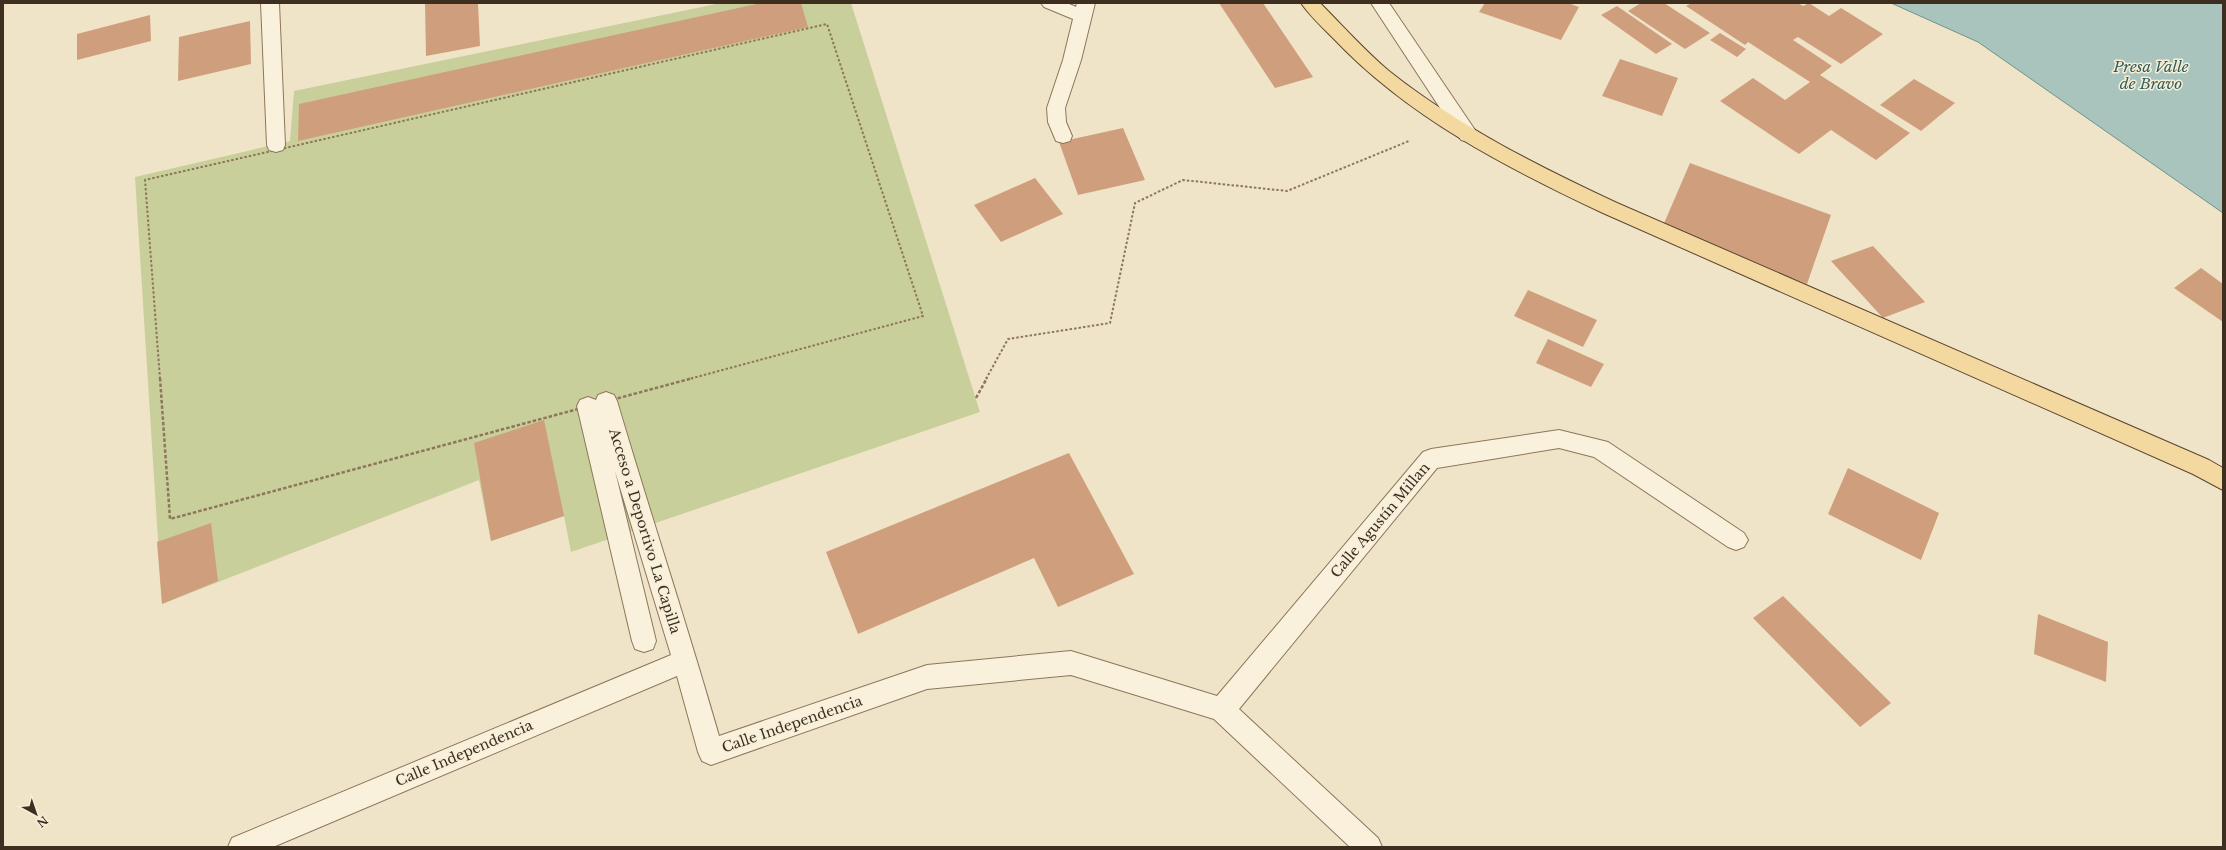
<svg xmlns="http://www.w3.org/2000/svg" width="2226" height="850" viewBox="0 0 2226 850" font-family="'Libre Baskerville',serif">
	<rect width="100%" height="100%" fill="#f0e4c8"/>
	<polygon fill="#c9cf9b" points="721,3 851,3 980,412 571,552 564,516 491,541 479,480 162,604 135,177 290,141 294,91"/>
	<polygon fill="#a9c4bc" stroke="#6f938a" points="1891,3 2223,3 2223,213 1978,42"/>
	<g fill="#cf9f7d">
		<polygon points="425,3 478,3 480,46 426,56"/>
		<polygon points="761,3 801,3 808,27 298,141 299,104"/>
		<polygon points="1219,3 1263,3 1313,77 1275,88"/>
		<polygon points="1485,3 1568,3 1579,7 1561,40 1479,12"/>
		<polygon points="1641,3 1664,3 1710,33 1685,49 1628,11"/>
		<polygon points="1692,3 1798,3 1803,6 1809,3 1829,16 1841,8 1883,34 1841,64 1798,37 1793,40 1832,66 1820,75 1910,133 1876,160 1831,130 1799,154 1720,101 1753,78 1785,100 1810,82 1748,42 1745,45 1686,6"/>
		<polygon points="1617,6 1672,44 1656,54 1601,15"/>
		<polygon points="150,15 151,41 77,60 77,34"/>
		<polygon points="250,21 251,64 178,81 179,37"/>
		<polygon points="1720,33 1746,49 1737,57 1710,40"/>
		<polygon points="1620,59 1678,78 1662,116 1602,96"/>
		<polygon points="1914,79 1955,103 1921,131 1880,105"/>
		<polygon points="1123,128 1145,180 1078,195 1059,142"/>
		<polygon points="1690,163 1831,215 1807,284 1662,228"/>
		<polygon points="1035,178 1063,214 1001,242 974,205"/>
		<polygon points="1873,246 1925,302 1883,318 1831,261"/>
		<polygon points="2201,268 2223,284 2223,322 2174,288"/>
		<polygon points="1528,290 1597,320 1583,347 1514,316"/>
		<polygon points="1548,339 1604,364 1591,387 1536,363"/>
		<polygon points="544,420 564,516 491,541 474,443"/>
		<polygon points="1069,453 1134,574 1058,607 1034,558 858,634 826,552"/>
		<polygon points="1848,468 1939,513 1921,560 1828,514"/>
		<polygon points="211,523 218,581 162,604 157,542"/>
		<polygon points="1783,596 1891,703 1860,727 1753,618"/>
		<polygon points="2038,614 2108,642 2106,682 2034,654"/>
	</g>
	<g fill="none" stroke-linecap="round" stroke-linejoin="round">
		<g stroke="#8d765c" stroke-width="2">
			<g id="minor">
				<polygon points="261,3 279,3 285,145 283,150 276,152 269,150 267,145"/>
				<polygon points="1041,3 1067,3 1076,7 1077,3 1095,3 1081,60 1065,108 1066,122 1072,136 1070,141 1063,143 1056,141 1048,122 1047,108 1063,60 1073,19 1044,7"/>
				<polygon points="1371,3 1389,3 1475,130 1477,135 1475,140 1468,142 1461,140"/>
				<path d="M606,392L614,395L617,401C650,513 687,624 719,736L927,665L1071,651L1217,696L1423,452L1431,449L1559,430L1608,442L1744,533L1748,540L1744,547L1736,550L1728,547L1594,457L1559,448L1437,468L1239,709L1378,838L1382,847H1350L1214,719L1071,675L927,689L711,765L702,761L698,752L677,676L273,847H228L232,838L671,655L615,471L656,641L653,649L644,652L635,649L632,641L577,406L580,400L588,397L596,400L598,395Z"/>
			</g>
		</g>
		<g stroke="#5b4430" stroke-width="2">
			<path id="major" d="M1301,3H1320C1343,26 1364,50 1389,71C1458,126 1538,166 1617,203L2209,460L2223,468V490L2193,474L1603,213C1507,168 1408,117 1334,39C1323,28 1310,16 1301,3Z"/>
		</g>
		<g stroke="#8d765c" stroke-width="2" stroke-dasharray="2.5 2" stroke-linecap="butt">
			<polyline points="160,379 145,180 827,24 923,316 689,379"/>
			<polyline points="986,379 1008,339 1110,323 1135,203 1183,180 1287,191 1409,141"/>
		</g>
		<g stroke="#8d765c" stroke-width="2.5" stroke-dasharray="3.5 2" stroke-linecap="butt">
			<polyline points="160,378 170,519 693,378"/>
			<polyline points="976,398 987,378"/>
		</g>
		<use href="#minor" fill="#faf1dc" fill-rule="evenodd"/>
		<use href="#major" fill="#f3d9a0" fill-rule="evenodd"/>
	</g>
	<g text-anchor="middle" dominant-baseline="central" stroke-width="3" stroke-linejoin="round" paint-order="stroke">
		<g font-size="14" fill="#3d2e20" stroke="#f7eed8">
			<text transform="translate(1380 520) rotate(-50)">Calle Agustín Millan</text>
			<text transform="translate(645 531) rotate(73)">Acceso a Deportivo La Capilla</text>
			<text transform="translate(792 724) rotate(-19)">Calle Independencia</text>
			<text transform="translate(464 753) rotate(-23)">Calle Independencia</text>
		</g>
		<g font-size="15" font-style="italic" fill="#2f5d5a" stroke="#f7eed8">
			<text x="2151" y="66">Presa Valle<tspan x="2151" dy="17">de Bravo</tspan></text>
		</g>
	</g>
	<rect width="2226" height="850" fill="none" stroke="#3d2e20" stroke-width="8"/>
	<g transform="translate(36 814) rotate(140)" stroke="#f7eed8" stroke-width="3" paint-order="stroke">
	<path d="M0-3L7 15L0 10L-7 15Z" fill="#3d2e20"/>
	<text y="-6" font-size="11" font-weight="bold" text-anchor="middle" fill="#3d2e20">N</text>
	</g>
</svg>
